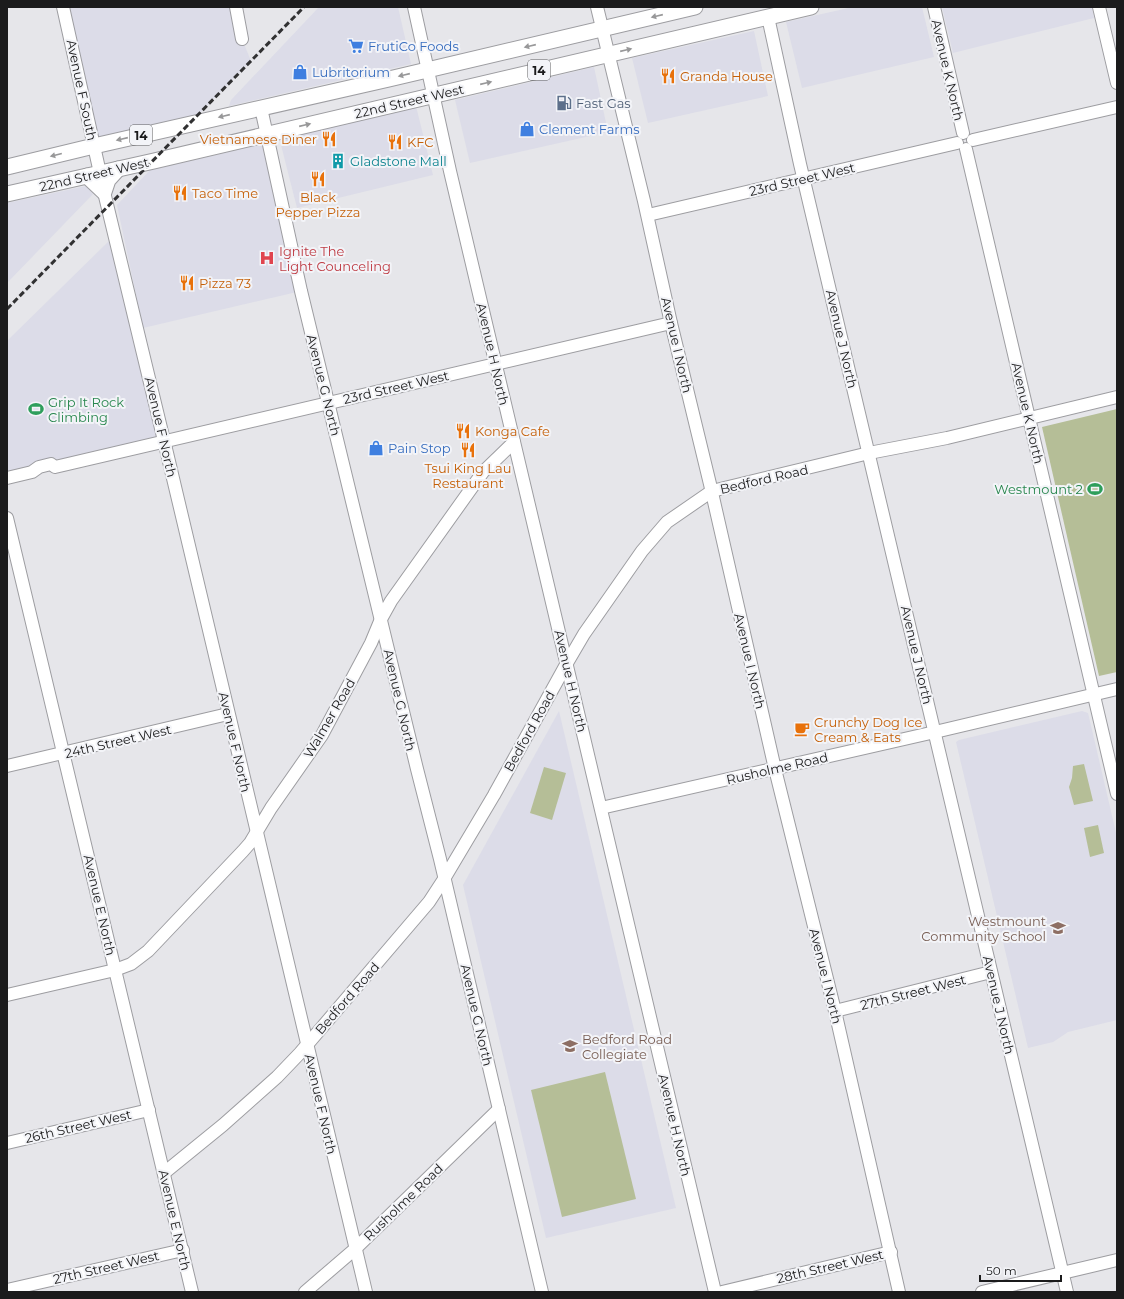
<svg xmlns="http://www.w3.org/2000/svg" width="1124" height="1299" viewBox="0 0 1124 1299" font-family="Montserrat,sans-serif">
	<rect width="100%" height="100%" fill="#e6e6ea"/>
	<g fill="#dcdce8">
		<polygon points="64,7 236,7 242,39 251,61 188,125 94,146"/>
		<polygon points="319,7 398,7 411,64 229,106 231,100"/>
		<polygon points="853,7 922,7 934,57 802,88 786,22"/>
		<polygon points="942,7 1092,7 1094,18 953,53"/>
		<polygon points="754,31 768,96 648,123 632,58"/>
		<polygon points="594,67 608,132 470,163 455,100"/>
		<polygon points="416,106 433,175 297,208 280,141 283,138"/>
		<polygon points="262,144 297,292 143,328 117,205 150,170"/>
		<polygon points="86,186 93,194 7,283 7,203"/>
		<polygon points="109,241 157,437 7,473 7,341"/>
		<polygon points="559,711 676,1208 546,1238 463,885"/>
		<polygon points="1082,711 1088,713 1089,717 1117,837 1117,1020 1068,1032 1053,1042 1028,1048 956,742 959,740"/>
	</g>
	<g fill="#b5be97">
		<polygon points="1117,409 1117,672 1099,676 1042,427"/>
		<polygon points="1084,764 1093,801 1074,805 1069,787 1072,778 1073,766"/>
		<polygon points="544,767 566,773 552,820 530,813"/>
		<polygon points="1098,825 1104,853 1090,857 1084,828"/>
		<polygon points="605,1072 636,1199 562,1217 531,1090"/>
	</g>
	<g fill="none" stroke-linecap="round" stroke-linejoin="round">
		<g stroke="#9d9da1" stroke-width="14">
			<g id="minor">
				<polyline points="63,7 100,173"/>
				<polyline points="236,7 242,39"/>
				<polyline points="414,7 450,171 715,1292"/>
				<polyline points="597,7 644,201 671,323 710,484 775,769 835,1011 899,1292"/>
				<polyline points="934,7 963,133"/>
				<polyline points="1099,7 1117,83"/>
				<polyline points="768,17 800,164 1067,1292"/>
				<polyline points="261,108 301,291 417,769 440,859 542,1292"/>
				<polyline points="973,140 1117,107"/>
				<polyline points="966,149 1117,794"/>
				<polyline points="104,192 167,453 366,1292"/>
				<polyline points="648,215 957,143"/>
				<polyline points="7,478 32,472 39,467 51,464 55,467 671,323"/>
				<polyline points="7,518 192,1292"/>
				<polyline points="7,766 228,714"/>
				<polyline points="601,808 935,732 1117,689"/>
				<polyline points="7,995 115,970 131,964 148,951 243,851 250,843 271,808 322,735 371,643 381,619 391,601 483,472 514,442"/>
				<polyline points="835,1011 991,972"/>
				<polyline points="7,1143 149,1110"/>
				<polyline points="164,1173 223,1125 277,1077 300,1053 429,902 444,879 494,795 567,663 584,634 642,551 667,522 712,491 869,453 947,438 1117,397"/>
				<polyline points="7,1290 183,1250"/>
				<polyline points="305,1292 355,1249 499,1109"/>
				<polyline points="722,1292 891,1252"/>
				<polyline points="982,1292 1117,1260"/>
			</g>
		</g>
		<g stroke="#9d9da1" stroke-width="17">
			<g id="major">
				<polyline points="7,167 94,146 389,79 695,7"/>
				<polyline points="87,176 104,192 108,180 118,169"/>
				<polyline points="7,194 154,161 811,7"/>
			</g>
		</g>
		<use href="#minor" stroke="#fff" stroke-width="12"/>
		<use href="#major" stroke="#fff" stroke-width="15"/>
		<polyline stroke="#313132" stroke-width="3" stroke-dasharray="6 3" stroke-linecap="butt" points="7,309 304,7"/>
	</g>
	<defs><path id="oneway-solid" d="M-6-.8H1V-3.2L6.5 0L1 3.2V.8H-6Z"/></defs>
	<g fill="#989899">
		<use href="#oneway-solid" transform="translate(657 16) rotate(167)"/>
		<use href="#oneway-solid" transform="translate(530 46) rotate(167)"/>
		<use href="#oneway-solid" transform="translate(626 50) rotate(-13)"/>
		<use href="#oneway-solid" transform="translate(404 75) rotate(167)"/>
		<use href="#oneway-solid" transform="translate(486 83) rotate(-13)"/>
		<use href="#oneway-solid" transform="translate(224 116) rotate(167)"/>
		<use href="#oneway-solid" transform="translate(305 125) rotate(-13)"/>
		<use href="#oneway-solid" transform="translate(122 139) rotate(167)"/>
		<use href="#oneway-solid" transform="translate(56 155) rotate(166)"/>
	</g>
	<defs>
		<g id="supermarket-bare" transform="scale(1.2)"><path d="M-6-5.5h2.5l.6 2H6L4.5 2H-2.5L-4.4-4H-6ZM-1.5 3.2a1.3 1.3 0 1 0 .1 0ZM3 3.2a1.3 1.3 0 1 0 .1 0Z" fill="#3f7fe0" stroke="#f3f4f8" stroke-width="2.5" paint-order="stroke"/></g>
		<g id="shop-bare" transform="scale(1.2)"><path d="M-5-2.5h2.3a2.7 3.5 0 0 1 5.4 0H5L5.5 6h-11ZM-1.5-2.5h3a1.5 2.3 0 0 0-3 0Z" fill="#3f7fe0" stroke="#f3f4f8" stroke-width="2.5" paint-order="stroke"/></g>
		<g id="restaurant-bare" transform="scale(1.2)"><path d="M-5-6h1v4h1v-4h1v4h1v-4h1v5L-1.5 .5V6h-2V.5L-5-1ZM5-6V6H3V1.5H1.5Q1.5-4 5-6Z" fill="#e8710a" stroke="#f3f4f8" stroke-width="2.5" paint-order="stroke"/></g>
		<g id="fuel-bare" transform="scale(1.2)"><path d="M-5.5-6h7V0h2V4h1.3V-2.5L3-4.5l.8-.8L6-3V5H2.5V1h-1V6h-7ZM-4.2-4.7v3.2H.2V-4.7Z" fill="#5c6f8a" stroke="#f3f4f8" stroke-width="2.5" paint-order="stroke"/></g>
		<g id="building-bare" transform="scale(1.2)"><path d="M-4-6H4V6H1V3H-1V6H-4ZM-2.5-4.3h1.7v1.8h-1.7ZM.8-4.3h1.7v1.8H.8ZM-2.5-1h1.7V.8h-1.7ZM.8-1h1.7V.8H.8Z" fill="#0f9aa8" stroke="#f3f4f8" stroke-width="2.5" paint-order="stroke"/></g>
		<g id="hospital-bare" transform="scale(1.2)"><path d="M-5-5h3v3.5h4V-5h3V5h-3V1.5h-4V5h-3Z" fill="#e0444e" stroke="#f3f4f8" stroke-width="2.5" paint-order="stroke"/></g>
		<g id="stadium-bare" transform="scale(1.2)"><path d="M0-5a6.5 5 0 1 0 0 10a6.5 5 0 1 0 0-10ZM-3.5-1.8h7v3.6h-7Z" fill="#2e9e5b" stroke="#f3f4f8" stroke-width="2.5" paint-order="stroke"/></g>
		<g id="cafe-bare" transform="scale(1.2)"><path d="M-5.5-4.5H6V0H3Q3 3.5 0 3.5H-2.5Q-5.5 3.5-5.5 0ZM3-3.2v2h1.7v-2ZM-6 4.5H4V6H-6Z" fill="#e8710a" stroke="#f3f4f8" stroke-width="2.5" paint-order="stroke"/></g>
		<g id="school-bare" transform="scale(1.2)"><path d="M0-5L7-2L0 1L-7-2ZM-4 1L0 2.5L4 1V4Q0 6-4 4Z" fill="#8d6e63" stroke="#f3f4f8" stroke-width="2.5" paint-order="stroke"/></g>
	</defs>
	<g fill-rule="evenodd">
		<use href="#supermarket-bare" x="356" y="46"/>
		<use href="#shop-bare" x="300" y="72"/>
		<use href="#restaurant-bare" x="668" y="76"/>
		<use href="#fuel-bare" x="564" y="103"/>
		<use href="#shop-bare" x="527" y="129"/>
		<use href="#restaurant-bare" x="329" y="139"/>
		<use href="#restaurant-bare" x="395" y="142"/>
		<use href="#building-bare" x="338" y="161"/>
		<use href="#restaurant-bare" x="318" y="179"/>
		<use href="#restaurant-bare" x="180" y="193"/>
		<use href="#hospital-bare" x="267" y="258"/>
		<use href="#restaurant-bare" x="187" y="283"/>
		<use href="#stadium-bare" x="36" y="409"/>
		<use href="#restaurant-bare" x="463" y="431"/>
		<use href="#shop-bare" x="376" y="448"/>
		<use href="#restaurant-bare" x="468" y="450"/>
		<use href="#stadium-bare" x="1095" y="489"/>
		<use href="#cafe-bare" x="802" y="729"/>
		<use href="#school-bare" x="1058" y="928"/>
		<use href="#school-bare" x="570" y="1046"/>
	</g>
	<g text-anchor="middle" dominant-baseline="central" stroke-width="4" stroke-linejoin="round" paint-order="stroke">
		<g fill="#f3f4f8" stroke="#5c5c5e" stroke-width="1">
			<rect x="528" y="60" width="22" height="20" rx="3"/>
			<rect x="130" y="125" width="22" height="20" rx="3"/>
		</g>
		<g font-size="12" font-weight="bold" fill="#1b1b1c">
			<text x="539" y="70">14</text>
			<text x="141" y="135">14</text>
		</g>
		<g font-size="13" fill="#366cbe" stroke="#f3f4f8" text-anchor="start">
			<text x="368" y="46">FrutiCo Foods</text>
			<text x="312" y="72">Lubritorium</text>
			<text x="539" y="129">Clement Farms</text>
			<text x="388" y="448">Pain Stop</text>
		</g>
		<g font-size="13" fill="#1b1b1c" stroke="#f3f4f8">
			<text transform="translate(948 70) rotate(77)">Avenue K North</text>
			<text transform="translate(82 90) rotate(78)">Avenue F South</text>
			<text transform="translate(409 101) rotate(-13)">22nd Street West</text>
			<text transform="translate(94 174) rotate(-13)">22nd Street West</text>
			<text transform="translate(802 179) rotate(-13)">23rd Street West</text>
			<text transform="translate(842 339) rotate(77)">Avenue J North</text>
			<text transform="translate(677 345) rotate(77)">Avenue I North</text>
			<text transform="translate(493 354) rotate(77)">Avenue H North</text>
			<text transform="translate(324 385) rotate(76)">Avenue G North</text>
			<text transform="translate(396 387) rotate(-13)">23rd Street West</text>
			<text transform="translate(1028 413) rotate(77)">Avenue K North</text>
			<text transform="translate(161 427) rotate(77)">Avenue F North</text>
			<text transform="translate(764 479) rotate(-13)">Bedford Road</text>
			<text transform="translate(917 655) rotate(77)">Avenue J North</text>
			<text transform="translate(750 661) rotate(77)">Avenue I North</text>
			<text transform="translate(571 681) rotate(77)">Avenue H North</text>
			<text transform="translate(400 700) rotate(77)">Avenue G North</text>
			<text transform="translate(329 718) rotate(-60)">Walmer Road</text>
			<text transform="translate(529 731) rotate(-61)">Bedford Road</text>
			<text transform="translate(118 741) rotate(-13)">24th Street West</text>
			<text transform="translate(235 742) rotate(77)">Avenue F North</text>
			<text transform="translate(777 768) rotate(-13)">Rusholme Road</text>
			<text transform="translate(100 905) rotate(77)">Avenue E North</text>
			<text transform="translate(826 976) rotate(76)">Avenue I North</text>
			<text transform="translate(913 992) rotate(-14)">27th Street West</text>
			<text transform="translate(347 998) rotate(-49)">Bedford Road</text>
			<text transform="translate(999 1005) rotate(77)">Avenue J North</text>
			<text transform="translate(477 1015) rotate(77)">Avenue G North</text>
			<text transform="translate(321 1104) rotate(77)">Avenue F North</text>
			<text transform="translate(675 1125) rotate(77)">Avenue H North</text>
			<text transform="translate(78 1126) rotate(-13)">26th Street West</text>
			<text transform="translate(403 1202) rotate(-44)">Rusholme Road</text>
			<text transform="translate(175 1220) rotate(77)">Avenue E North</text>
			<text transform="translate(830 1266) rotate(-13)">28th Street West</text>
			<text transform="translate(106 1267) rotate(-13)">27th Street West</text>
		</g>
		<g font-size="13" fill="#c56008" stroke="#f3f4f8" text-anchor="start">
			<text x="680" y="76">Granda House</text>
			<text x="317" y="139" text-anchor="end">Vietnamese Diner</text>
			<text x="407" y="142">KFC</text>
			<text x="192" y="193">Taco Time</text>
			<text x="318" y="197" text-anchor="middle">Black<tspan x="318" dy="15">Pepper Pizza</tspan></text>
			<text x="199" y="283">Pizza 73</text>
			<text x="475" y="431">Konga Cafe</text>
			<text x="468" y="468" text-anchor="middle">Tsui King Lau<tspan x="468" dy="15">Restaurant</tspan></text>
			<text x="814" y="722">Crunchy Dog Ice<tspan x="814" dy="15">Cream &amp; Eats</tspan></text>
		</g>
		<g font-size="13" fill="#4e5e75" stroke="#f3f4f8" text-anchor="start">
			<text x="576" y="103">Fast Gas</text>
		</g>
		<g font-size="13" fill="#0d838f" stroke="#f3f4f8" text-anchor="start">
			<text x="350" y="161">Gladstone Mall</text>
		</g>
		<g font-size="13" fill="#be3a42" stroke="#f3f4f8" text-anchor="start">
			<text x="279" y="251">Ignite The<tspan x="279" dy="15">Light Counceling</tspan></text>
		</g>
		<g font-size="13" fill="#27864d" stroke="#f3f4f8" text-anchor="start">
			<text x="48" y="402">Grip It Rock<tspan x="48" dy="15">Climbing</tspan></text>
			<text x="1083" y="489" text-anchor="end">Westmount 2</text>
		</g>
		<g font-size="13" fill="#785e54" stroke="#f3f4f8" text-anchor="end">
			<text x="1046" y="921">Westmount<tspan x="1046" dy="15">Community School</tspan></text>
			<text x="582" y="1039" text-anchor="start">Bedford Road<tspan x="582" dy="15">Collegiate</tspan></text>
		</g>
	</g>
	<rect width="1124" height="1299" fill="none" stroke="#1b1b1c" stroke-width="16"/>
	<path d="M980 1275v6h81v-6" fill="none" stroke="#1b1b1c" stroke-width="2"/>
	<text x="986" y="1275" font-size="12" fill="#1b1b1c" stroke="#f3f4f8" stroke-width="3" paint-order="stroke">50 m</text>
</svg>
